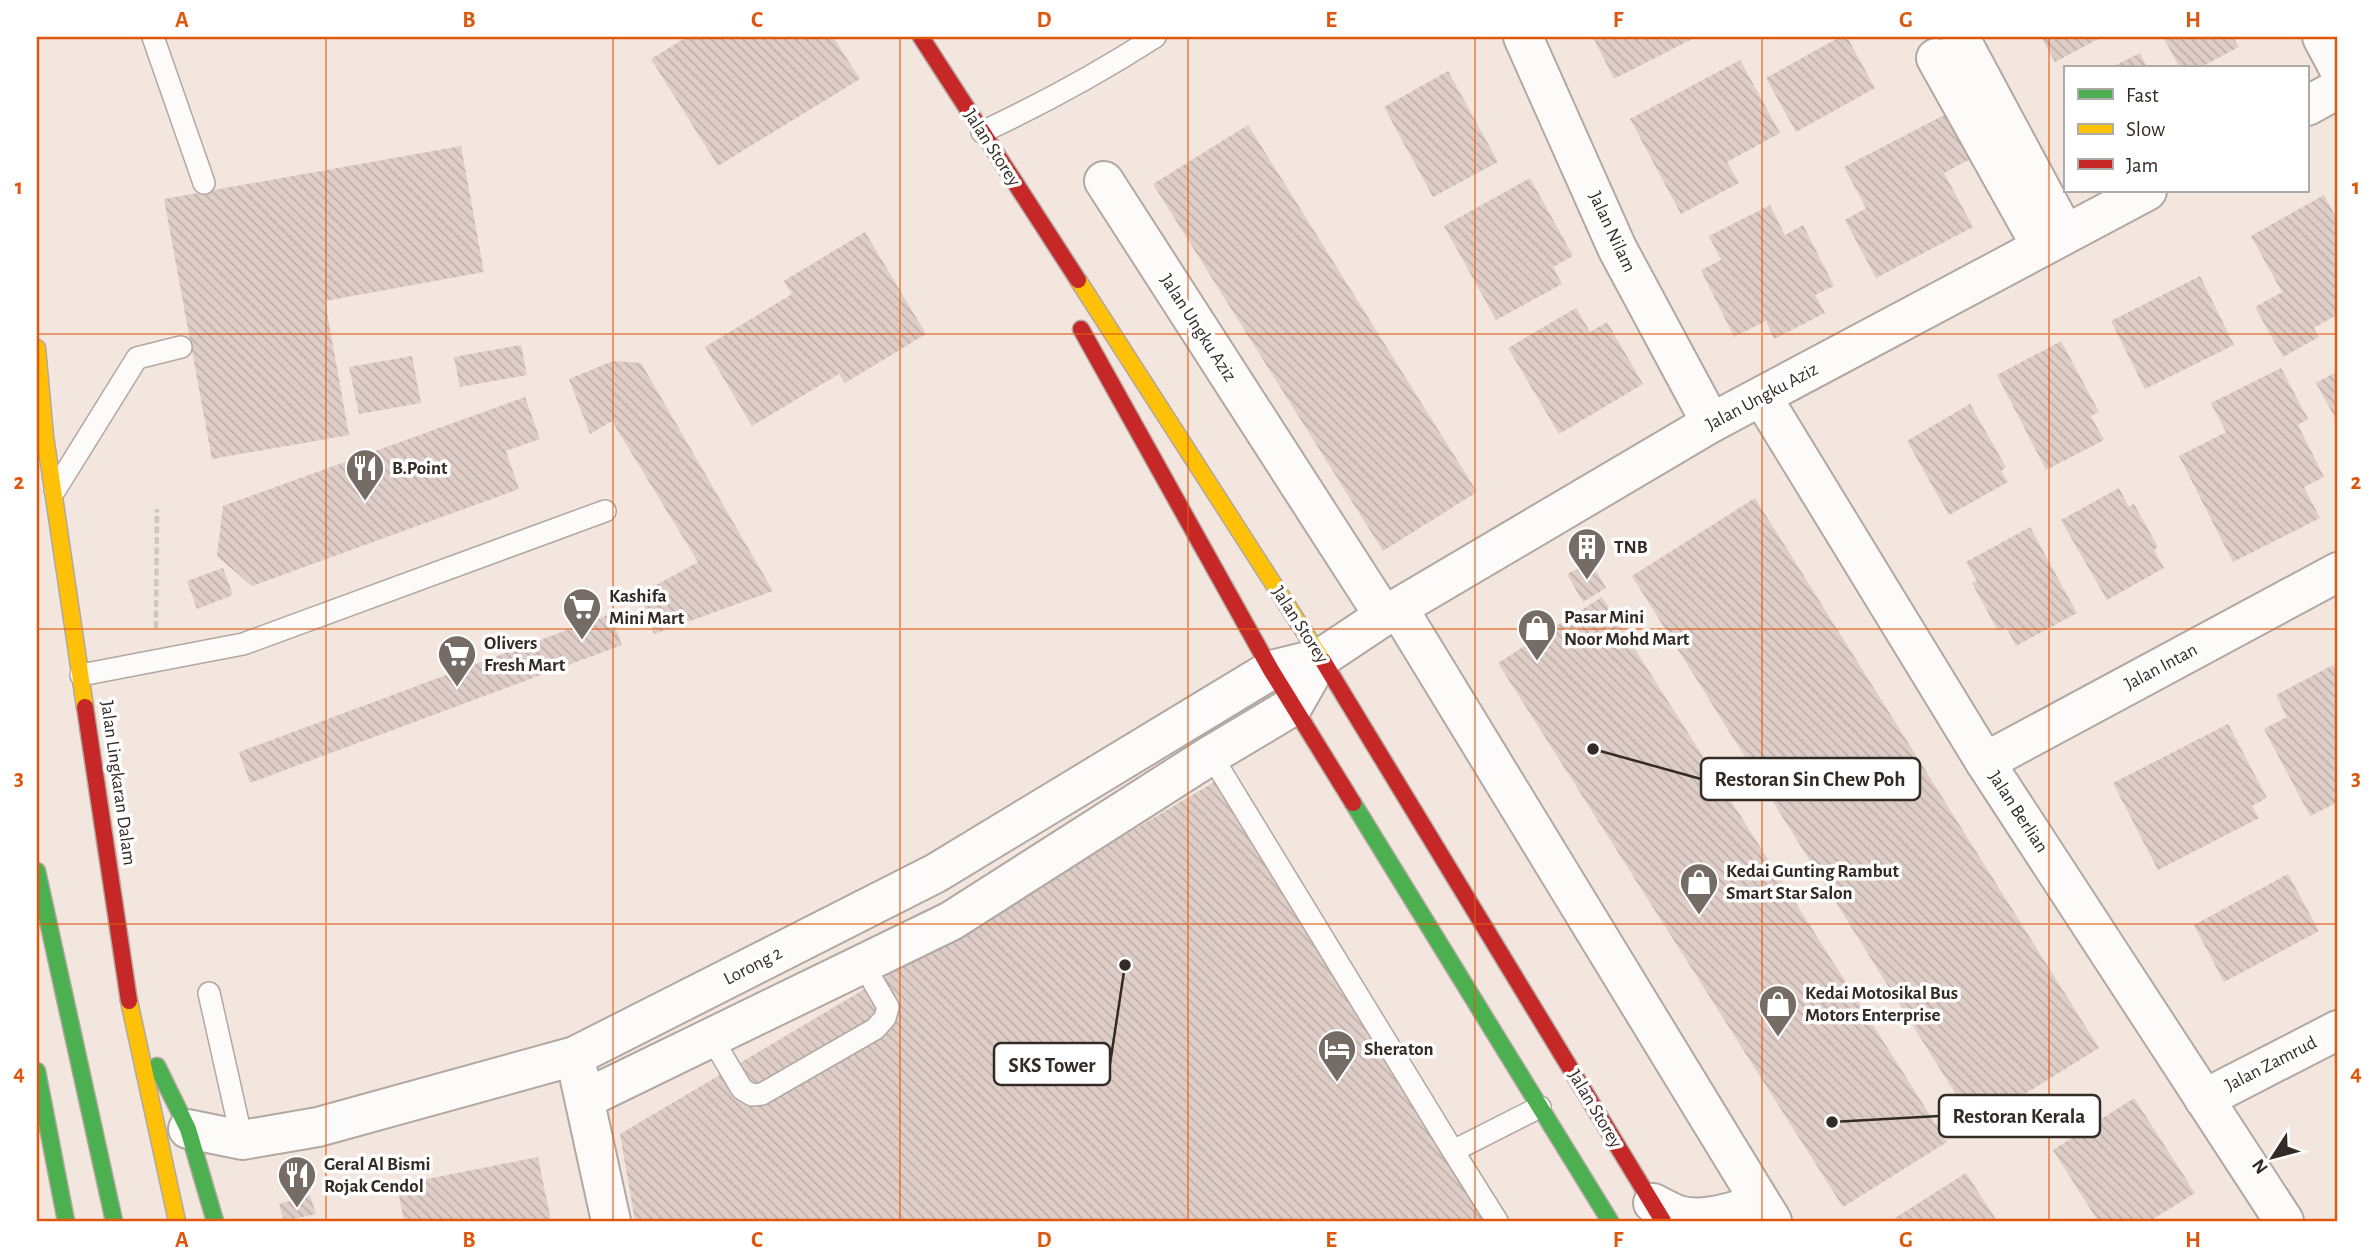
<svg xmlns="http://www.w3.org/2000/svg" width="2375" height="1258" viewBox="0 0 2375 1258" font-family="'Alegreya Sans',sans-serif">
	<defs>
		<pattern id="building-back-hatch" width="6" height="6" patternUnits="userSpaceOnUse" patternTransform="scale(1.75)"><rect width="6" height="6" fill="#dfcdc7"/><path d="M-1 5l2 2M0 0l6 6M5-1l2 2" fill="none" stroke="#c0b0ab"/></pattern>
	</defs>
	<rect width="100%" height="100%" fill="#f3e6de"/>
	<g fill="url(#building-back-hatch)">
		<polygon points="687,37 833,37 860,79 718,166 651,59"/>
		<polygon points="1593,37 1696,37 1614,79"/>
		<polygon points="1840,37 1847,37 1875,88 1796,132 1766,78"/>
		<polygon points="2041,37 2102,37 2055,62"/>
		<polygon points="2163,37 2233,37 2239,47 2199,68 2180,68"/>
		<polygon points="2140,53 2148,68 2110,68"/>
		<polygon points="1740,60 1780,133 1727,162 1739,183 1681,214 1630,119"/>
		<polygon points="1448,71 1498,162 1433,197 1384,107"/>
		<polygon points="1954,110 1978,155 1944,173 1973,227 1876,278 1845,220 1866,208 1844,167"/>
		<polygon points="1248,125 1477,492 1383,551 1153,184"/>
		<polygon points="461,146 484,272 325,301 349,435 212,459 164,199"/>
		<polygon points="1530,178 1573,256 1553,267 1562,284 1496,320 1444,226"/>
		<polygon points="2324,195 2338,221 2338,314 2314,328 2319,337 2283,357 2255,307 2282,292 2251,236"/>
		<polygon points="1770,205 1785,235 1803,225 1834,286 1815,295 1825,313 1774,339 1766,321 1734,337 1701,270 1721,260 1709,236"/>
		<polygon points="865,232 926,334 845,383 839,374 752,426 705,347 792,294 784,281"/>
		<polygon points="2200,276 2234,345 2145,389 2111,321"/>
		<polygon points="1576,308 1590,332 1607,322 1643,384 1559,434 1508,348"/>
		<polygon points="2061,341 2099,412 2091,416 2104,440 2046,470 1997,375"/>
		<polygon points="521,345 527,375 460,387 454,357"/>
		<polygon points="412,356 421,403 359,414 349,367"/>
		<polygon points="613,361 641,363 773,591 654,634 640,594 698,562 612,421 590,434 569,379"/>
		<polygon points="2281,368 2308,419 2298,425 2324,477 2304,487 2320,518 2233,562 2179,456 2226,432 2211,403"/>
		<polygon points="2338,371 2338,423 2316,383"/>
		<polygon points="525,397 540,439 506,451 519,489 252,586 217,556 223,506"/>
		<polygon points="1970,404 2006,467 2001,471 2008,482 1949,515 1907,441"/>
		<polygon points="2119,488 2129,507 2134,504 2158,547 2154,550 2164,568 2107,600 2061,520"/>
		<polygon points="1755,498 2099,1048 1975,1125 1632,576"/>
		<polygon points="2030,527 2077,613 2016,646 2006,627 1998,631 1972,583 1977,581 1966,562"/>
		<polygon points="1591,562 1606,588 1583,602 1567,574"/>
		<polygon points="223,568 233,595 197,609 187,581"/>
		<polygon points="1602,597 1947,1142 1843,1207 1498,663"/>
		<polygon points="610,614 622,645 250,783 239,752"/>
		<polygon points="2333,665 2338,675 2338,802 2310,816 2264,729 2287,717 2276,695"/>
		<polygon points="2228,724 2267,798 2252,806 2259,818 2158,870 2113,783"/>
		<polygon points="1226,775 1505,1221 635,1221 620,1134"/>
		<polygon points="2288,874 2319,931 2224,982 2194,925"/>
		<polygon points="2134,1098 2195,1193 2150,1221 2098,1221 2053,1150"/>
		<polygon points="538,1157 551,1221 404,1221 397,1185"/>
		<polygon points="1966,1173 1997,1221 1890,1221"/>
		<polygon points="310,1195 316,1214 284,1221 279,1204"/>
	</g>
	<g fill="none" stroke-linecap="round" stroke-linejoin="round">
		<g stroke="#b2a8a2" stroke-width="24">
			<g id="lane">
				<polyline points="153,37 204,183"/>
				<path d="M982,132C1042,104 1099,73 1155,37"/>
				<polyline points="55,490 137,358 181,347"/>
				<polyline points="81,675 243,644 605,511"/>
				<polyline points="1211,755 1453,1151 1540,1107"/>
				<polyline points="209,993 242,1140"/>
				<polyline points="711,1037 742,1089 752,1095 762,1094 875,1029 885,1018 888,1007 863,964"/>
				<polyline points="1453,1151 1497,1221"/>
			</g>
		</g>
		<g stroke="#b2a8a2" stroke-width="42">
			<g id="street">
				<polyline points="1523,37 1617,248 1711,423"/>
				<polyline points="2322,37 2338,67"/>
				<polyline points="1961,40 2065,234"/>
				<polyline points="1936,58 2041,246"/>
				<polyline points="2307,106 2338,89"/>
				<polyline points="1104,181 1384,616"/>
				<polyline points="1762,397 1985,762 2284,1221"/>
				<polyline points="1398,608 1772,1221"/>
				<polyline points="1985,762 2338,572"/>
				<polyline points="579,1075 611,1221"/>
				<polyline points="585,1099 951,921 1211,755 1293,706 1309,678"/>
				<polyline points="2204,1099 2338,1030"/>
				<polyline points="188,1129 242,1140 318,1127 575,1056 936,873 1271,670 1321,658 1384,616 1711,423 2147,191"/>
				<path d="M1653,1203C1661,1207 1670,1212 1678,1215C1704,1223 1736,1210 1761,1204"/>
			</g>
		</g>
		<g stroke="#b2a8a2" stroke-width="19">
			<g id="fast">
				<polyline points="1353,803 1610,1221"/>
				<polyline points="37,871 114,1221"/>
				<polyline points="157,1066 188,1129 215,1221"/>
				<polyline points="37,1071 66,1221"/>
			</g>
		</g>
		<g stroke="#b2a8a2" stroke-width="19">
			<g id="slow">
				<polyline points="1078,280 1323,661"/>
				<polyline points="37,348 45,436 85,707"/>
				<polyline points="129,1001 177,1221"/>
			</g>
		</g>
		<g stroke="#b2a8a2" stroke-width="19">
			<g id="jam">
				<polyline points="921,37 1078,280"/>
				<polyline points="1081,329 1271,670 1353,803"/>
				<polyline points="1323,661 1663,1221"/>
				<polyline points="85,707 129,1001"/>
			</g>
		</g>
		<polyline stroke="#ccc8c5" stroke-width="4.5" stroke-dasharray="7 3.5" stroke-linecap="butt" points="156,628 157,509"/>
		<use href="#lane" stroke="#fdfbfa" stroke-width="21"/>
		<use href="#street" stroke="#fdfbfa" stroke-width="38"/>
		<use href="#fast" stroke="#4caf50" stroke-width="16"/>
		<use href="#slow" stroke="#ffc107" stroke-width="16"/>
		<use href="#jam" stroke="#c62828" stroke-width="16"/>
	</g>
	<path fill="none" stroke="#df570d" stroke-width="2" stroke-opacity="0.55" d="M326,37V1221M613,37V1221M900,37V1221M1188,37V1221M1475,37V1221M1762,37V1221M2049,37V1221M37,334H2338M37,629H2338M37,924H2338"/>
	<defs>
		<g id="restaurant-pin" transform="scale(2.0125)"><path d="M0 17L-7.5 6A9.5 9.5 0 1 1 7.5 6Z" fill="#766c66" stroke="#fff"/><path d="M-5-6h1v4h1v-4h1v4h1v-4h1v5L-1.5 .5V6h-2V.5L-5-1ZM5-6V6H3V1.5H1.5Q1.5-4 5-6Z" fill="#fff"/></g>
		<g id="building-pin" transform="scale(2.0125)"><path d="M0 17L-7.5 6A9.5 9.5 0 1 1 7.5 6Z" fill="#766c66" stroke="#fff"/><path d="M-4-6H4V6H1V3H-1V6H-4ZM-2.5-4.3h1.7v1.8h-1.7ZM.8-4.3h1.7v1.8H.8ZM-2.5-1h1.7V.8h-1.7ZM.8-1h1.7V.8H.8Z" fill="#fff"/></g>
		<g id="supermarket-pin" transform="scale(2.0125)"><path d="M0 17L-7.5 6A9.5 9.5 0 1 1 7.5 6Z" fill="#766c66" stroke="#fff"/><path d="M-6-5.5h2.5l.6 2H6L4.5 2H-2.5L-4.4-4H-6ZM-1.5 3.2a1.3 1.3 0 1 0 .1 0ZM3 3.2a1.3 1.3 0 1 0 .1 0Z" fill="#fff"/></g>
		<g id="shop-pin" transform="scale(2.0125)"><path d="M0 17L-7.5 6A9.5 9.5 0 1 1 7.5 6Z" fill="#766c66" stroke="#fff"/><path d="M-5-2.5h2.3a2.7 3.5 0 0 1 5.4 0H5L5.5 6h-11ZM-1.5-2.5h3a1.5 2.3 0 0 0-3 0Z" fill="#fff"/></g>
		<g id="hotel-pin" transform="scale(2.0125)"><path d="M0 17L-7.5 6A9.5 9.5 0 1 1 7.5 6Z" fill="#766c66" stroke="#fff"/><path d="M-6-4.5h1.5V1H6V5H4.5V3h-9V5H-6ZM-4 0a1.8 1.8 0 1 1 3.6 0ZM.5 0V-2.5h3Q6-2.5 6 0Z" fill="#fff"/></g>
	</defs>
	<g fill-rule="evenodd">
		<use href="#restaurant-pin" x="365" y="468"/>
		<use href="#building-pin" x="1587" y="547"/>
		<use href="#supermarket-pin" x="582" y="607"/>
		<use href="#shop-pin" x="1537" y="628"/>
		<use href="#supermarket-pin" x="457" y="654"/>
		<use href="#shop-pin" x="1699" y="882"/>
		<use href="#shop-pin" x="1778" y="1004"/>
		<use href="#hotel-pin" x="1337" y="1049"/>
		<use href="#restaurant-pin" x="297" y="1175"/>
	</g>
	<g text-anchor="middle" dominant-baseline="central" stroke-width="7" stroke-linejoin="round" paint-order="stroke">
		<g font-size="19" fill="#332b25" stroke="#fff">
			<text transform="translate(992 148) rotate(57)">Jalan Storey</text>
			<text transform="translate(1612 232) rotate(65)">Jalan Nilam</text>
			<text transform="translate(1198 328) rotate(57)">Jalan Ungku Aziz</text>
			<text transform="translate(1762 397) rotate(-28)">Jalan Ungku Aziz</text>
			<text transform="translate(1300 625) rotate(57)">Jalan Storey</text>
			<text transform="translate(2161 667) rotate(-28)">Jalan Intan</text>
			<text transform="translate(118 783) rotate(82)">Jalan Lingkaran Dalam</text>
			<text transform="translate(2018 812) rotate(57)">Jalan Berlian</text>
			<text transform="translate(753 966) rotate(-27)">Lorong 2</text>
			<text transform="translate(2271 1064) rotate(-27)">Jalan Zamrud</text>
			<text transform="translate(1595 1109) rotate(59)">Jalan Storey</text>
		</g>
		<g font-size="19" font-weight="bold" fill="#332b25" stroke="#fff" text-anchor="start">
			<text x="392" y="468">B.Point</text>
			<text x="1614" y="547">TNB</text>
			<text x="609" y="596">Kashifa<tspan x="609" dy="22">Mini Mart</tspan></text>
			<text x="1564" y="617">Pasar Mini<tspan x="1564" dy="22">Noor Mohd Mart</tspan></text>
			<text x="484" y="643">Olivers<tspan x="484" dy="22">Fresh Mart</tspan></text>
			<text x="1726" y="871">Kedai Gunting Rambut<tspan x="1726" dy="22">Smart Star Salon</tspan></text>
			<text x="1805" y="993">Kedai Motosikal Bus<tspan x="1805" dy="22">Motors Enterprise</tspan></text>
			<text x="1364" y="1049">Sheraton</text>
			<text x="324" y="1164">Geral Al Bismi<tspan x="324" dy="22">Rojak Cendol</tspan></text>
		</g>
	</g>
	<path fill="none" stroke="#332b25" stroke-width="2.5" d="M1593 749L1701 779M1125 965L1110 1064M1832 1122L1939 1116"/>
	<g fill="#332b25" stroke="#fff" stroke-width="2.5">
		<circle cx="1593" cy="749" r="7"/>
		<circle cx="1125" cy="965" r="7"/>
		<circle cx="1832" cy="1122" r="7"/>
	</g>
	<g fill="#fff" stroke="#332b25" stroke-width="2.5">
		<rect x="1701" y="758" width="219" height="42" rx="7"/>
		<rect x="994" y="1043" width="116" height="42" rx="7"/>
		<rect x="1939" y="1095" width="161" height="42" rx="7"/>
	</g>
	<g font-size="21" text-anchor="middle" font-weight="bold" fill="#332b25">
		<text x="1810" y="786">Restoran Sin Chew Poh</text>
		<text x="1052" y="1072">SKS Tower</text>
		<text x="2019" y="1123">Restoran Kerala</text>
	</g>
	<rect width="2375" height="1258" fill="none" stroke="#ffffff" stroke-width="77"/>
	<rect x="2064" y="66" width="245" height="126" fill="#ffffff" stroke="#adaaa8" stroke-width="2"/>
	<rect x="2078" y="89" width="35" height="10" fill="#4caf50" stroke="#adaaa8" stroke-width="2"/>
	<text x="2126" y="102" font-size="21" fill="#332b25">Fast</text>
	<rect x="2078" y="124" width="35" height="10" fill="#ffc107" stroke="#adaaa8" stroke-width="2"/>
	<text x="2126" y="136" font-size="21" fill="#332b25">Slow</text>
	<rect x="2078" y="159" width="35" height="10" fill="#c62828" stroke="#adaaa8" stroke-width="2"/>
	<text x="2126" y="172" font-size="21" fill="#332b25">Jam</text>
	<g transform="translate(2273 1157) rotate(234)" stroke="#ffffff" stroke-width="5" paint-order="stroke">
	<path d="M0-5L12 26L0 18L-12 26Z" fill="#332b25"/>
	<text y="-10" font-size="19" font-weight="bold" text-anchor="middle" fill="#332b25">N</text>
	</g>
	<rect x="38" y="38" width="2298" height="1182" fill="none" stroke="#df570d" stroke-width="2.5"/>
	<g font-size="23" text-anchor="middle" font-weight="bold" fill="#df570d">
		<text x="182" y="27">A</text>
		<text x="469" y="27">B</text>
		<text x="757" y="27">C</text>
		<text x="1044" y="27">D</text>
		<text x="1331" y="27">E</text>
		<text x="1618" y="27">F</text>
		<text x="1906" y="27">G</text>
		<text x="2193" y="27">H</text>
		<text x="19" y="194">1</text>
		<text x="2356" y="194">1</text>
		<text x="19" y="489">2</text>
		<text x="2356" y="489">2</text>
		<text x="19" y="785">3</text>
		<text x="2356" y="785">3</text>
		<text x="19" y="1080">4</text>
		<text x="2356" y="1080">4</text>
		<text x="182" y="1247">A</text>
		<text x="469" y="1247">B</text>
		<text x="757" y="1247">C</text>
		<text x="1044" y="1247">D</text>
		<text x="1331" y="1247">E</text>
		<text x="1618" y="1247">F</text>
		<text x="1906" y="1247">G</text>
		<text x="2193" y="1247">H</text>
	</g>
</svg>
